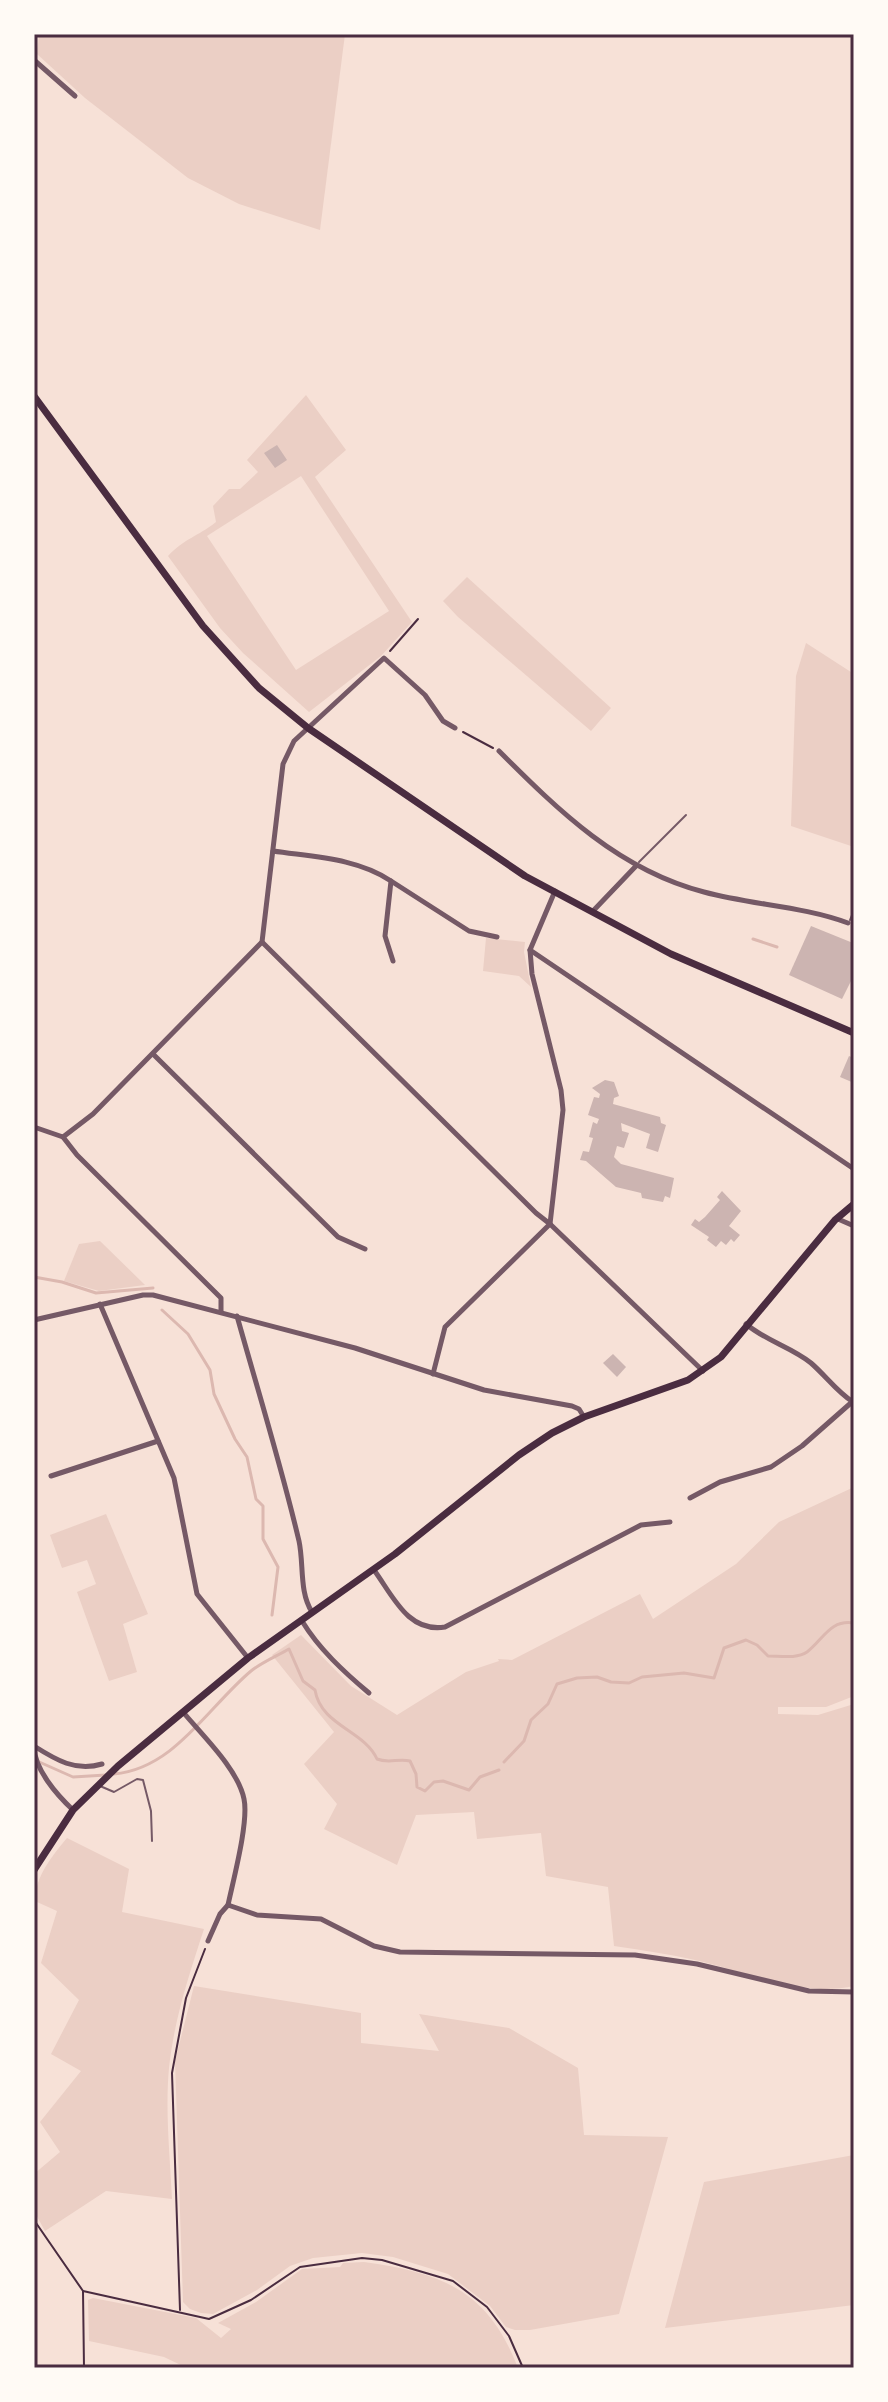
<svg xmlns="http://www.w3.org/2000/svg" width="888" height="2402" viewBox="0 0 888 2402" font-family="'Nunito Sans',sans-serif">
	<rect width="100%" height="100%" fill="#f7e1d7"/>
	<g fill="#ebcfc5" fill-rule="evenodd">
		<polygon points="39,34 345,34 320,230 239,204 188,178 85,98 37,54"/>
		<path d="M306,395L346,450L315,477L412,622L381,656L309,712L243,653L220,628L168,556C185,538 197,537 216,522L213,506L229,489H240L258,472L247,460ZM301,476L389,611L296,670L207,536Z"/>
		<polygon points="467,577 611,708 591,731 458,617 443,601"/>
		<polygon points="806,643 854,674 854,847 791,826 796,676"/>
		<polygon points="486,938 525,942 524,952 531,987 519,976 483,971"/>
		<polygon points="100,1241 145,1285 99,1291 64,1281 79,1244"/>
		<path d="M854,1487V1696L826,1707H778V1714L818,1715L854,1704V1986C802,1998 745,1971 695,1960C668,1954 641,1950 614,1946L608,1887L546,1876L541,1833L477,1839L474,1812L416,1815L397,1865L324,1829L337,1804L304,1764L334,1732L272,1655L301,1635L351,1686L397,1715L466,1672L499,1661L498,1659L512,1660L640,1594L653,1619L736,1564L779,1522Z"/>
		<polygon points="106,1514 148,1614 123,1624 137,1672 109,1681 77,1592 96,1584 87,1560 62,1568 50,1535"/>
		<path d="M67,1838L129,1869L122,1912L204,1929C189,1975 174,2020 169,2068C165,2111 170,2156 172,2199L106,2191L45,2231L34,2211V2174L60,2152L40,2122L81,2071L51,2054L79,2000L41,1963L57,1911L37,1902L34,1908C34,1878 49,1860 67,1838Z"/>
		<polygon points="194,1986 361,2013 361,2043 439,2051 419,2014 509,2028 578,2068 584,2135 668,2137 619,2314 530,2330 515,2330 506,2327 490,2306 448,2274 393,2257 362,2253 313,2258 290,2266 257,2290 213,2314 201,2313 190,2309 183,2302 175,2061"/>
		<polygon points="854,2155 854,2305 665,2328 704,2182"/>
		<path d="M364,2262C442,2273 488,2290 518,2368H187L164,2357L89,2341L88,2300L93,2298L196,2318L221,2338L231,2329L218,2323L256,2302L302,2269L340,2267L343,2263Z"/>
	</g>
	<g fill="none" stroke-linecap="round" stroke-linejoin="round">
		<g stroke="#dcb8b0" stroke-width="3">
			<polyline points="753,939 777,947"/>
			<polyline points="34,1277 62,1282 96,1293 153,1288"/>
			<polyline points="162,1310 188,1334 210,1370 214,1394 235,1439 247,1457 256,1499 263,1506 263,1539 278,1567 272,1615"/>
			<polyline points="37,1761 73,1777 106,1775"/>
			<path d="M504,1762L524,1741L531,1720L548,1704L557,1684L577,1678L597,1677L611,1682L629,1683L642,1677L684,1673L714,1678L724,1648L746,1640L757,1645L768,1656C780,1656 797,1659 807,1652C823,1640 830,1619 854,1623"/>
			<path d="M114,1774C174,1769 208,1707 251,1671C262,1662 277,1656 289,1649L303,1681L315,1690C321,1726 364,1730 377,1759C389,1764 398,1758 410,1761L416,1774L417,1787L425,1791L434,1782L443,1781L469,1790L480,1777L499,1770"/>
		</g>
	</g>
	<g fill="#ccb4b1">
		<polygon points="277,445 287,460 275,468 264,453"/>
		<polygon points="811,926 853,943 854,975 842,999 789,975"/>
		<polygon points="849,1056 854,1058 854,1083 840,1077"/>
		<polygon points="605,1080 614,1082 619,1096 614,1098 613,1104 660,1117 661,1123 666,1125 658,1152 646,1148 650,1134 621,1123 622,1131 629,1133 624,1148 617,1146 614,1157 621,1164 674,1178 670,1198 665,1196 663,1202 642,1198 641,1193 637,1192 616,1187 586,1161 580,1160 583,1151 589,1152 593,1138 589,1137 593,1122 597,1124 599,1119 588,1115 594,1097 599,1098 600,1094 592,1088"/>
		<polygon points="722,1191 741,1211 729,1226 740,1235 734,1242 731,1239 726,1245 721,1241 716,1247 707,1240 709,1237 691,1225 695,1219 699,1222 705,1217 720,1200 717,1197"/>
		<polygon points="613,1354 626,1367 617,1377 603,1363"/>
	</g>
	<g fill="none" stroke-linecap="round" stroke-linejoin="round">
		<g stroke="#4a2c40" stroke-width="2">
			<polyline points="390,651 418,619"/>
			<polyline points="463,732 493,748"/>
			<polyline points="34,2220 83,2291 84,2368"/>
			<polyline points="83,2291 209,2319 251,2300 300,2267 362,2258 382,2260 453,2281 487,2307 509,2336 523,2368"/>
			<polyline points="180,2310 172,2073 186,1998 205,1949"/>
		</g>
		<g stroke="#755966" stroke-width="2">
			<polyline points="639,862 686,815"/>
			<polyline points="850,920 854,910"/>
			<polyline points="100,1786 114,1792 137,1779 143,1780 151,1811 152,1841"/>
		</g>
		<g stroke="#755966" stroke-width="5">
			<polyline points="34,60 75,96"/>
			<path d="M499,751C559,811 619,870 704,892C752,905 802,906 848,923"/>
			<path d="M273,851C313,857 357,858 391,881L385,936L393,961"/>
			<polyline points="391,881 469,931 497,937"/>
			<polyline points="593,911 636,866"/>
			<polyline points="262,942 536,1213 550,1224 703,1371"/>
			<polyline points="530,950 854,1169"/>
			<polyline points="153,1054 338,1237 365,1249"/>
			<polyline points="34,1127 63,1137 77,1155 221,1298 221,1311"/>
			<polyline points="63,1137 93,1114 262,942 283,764 294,741 384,658 425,695 443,721 455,728"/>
			<polyline points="838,1219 854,1226"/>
			<polyline points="550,1224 563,1110 561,1090 532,974 530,950 555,891"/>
			<polyline points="100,1304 174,1478 197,1594 248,1658"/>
			<path d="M237,1316C258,1391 281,1465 299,1541C304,1564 299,1592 312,1612"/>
			<polyline points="34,1320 143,1295 153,1295 355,1348 484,1390 572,1406 579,1409 584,1417"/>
			<path d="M746,1324C766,1341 791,1347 811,1363C826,1376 837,1392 853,1402"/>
			<polyline points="433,1374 445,1327 550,1224"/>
			<polyline points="51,1476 158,1441"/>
			<polyline points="690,1498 720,1482 771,1467 802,1446 852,1402"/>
			<path d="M374,1570C393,1596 408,1633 445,1627L641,1525L670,1522"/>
			<path d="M302,1621C319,1649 344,1672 369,1693"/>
			<path d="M183,1712C202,1735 238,1769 244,1799C249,1822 233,1881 228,1905L257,1915L321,1919L374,1946L400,1952L635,1955L697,1964L809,1991L854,1992"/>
			<path d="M34,1746C34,1769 57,1795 73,1810"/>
			<path d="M34,1746C56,1760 76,1772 102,1764"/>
			<polyline points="208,1941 220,1914 228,1905"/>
		</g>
		<g stroke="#4a2c40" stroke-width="7">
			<polyline points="34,396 203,626 259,688 308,728 525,876 671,954 854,1033"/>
			<polyline points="34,1870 73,1810 118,1766 248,1658 395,1554 519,1455 552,1433 584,1417 688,1380 721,1357 835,1220 854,1204"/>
		</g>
	</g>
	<rect width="888" height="2402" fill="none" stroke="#fffaf5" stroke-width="72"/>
	<rect x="36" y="36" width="816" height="2330" fill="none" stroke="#4a2c40" stroke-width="3"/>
</svg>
